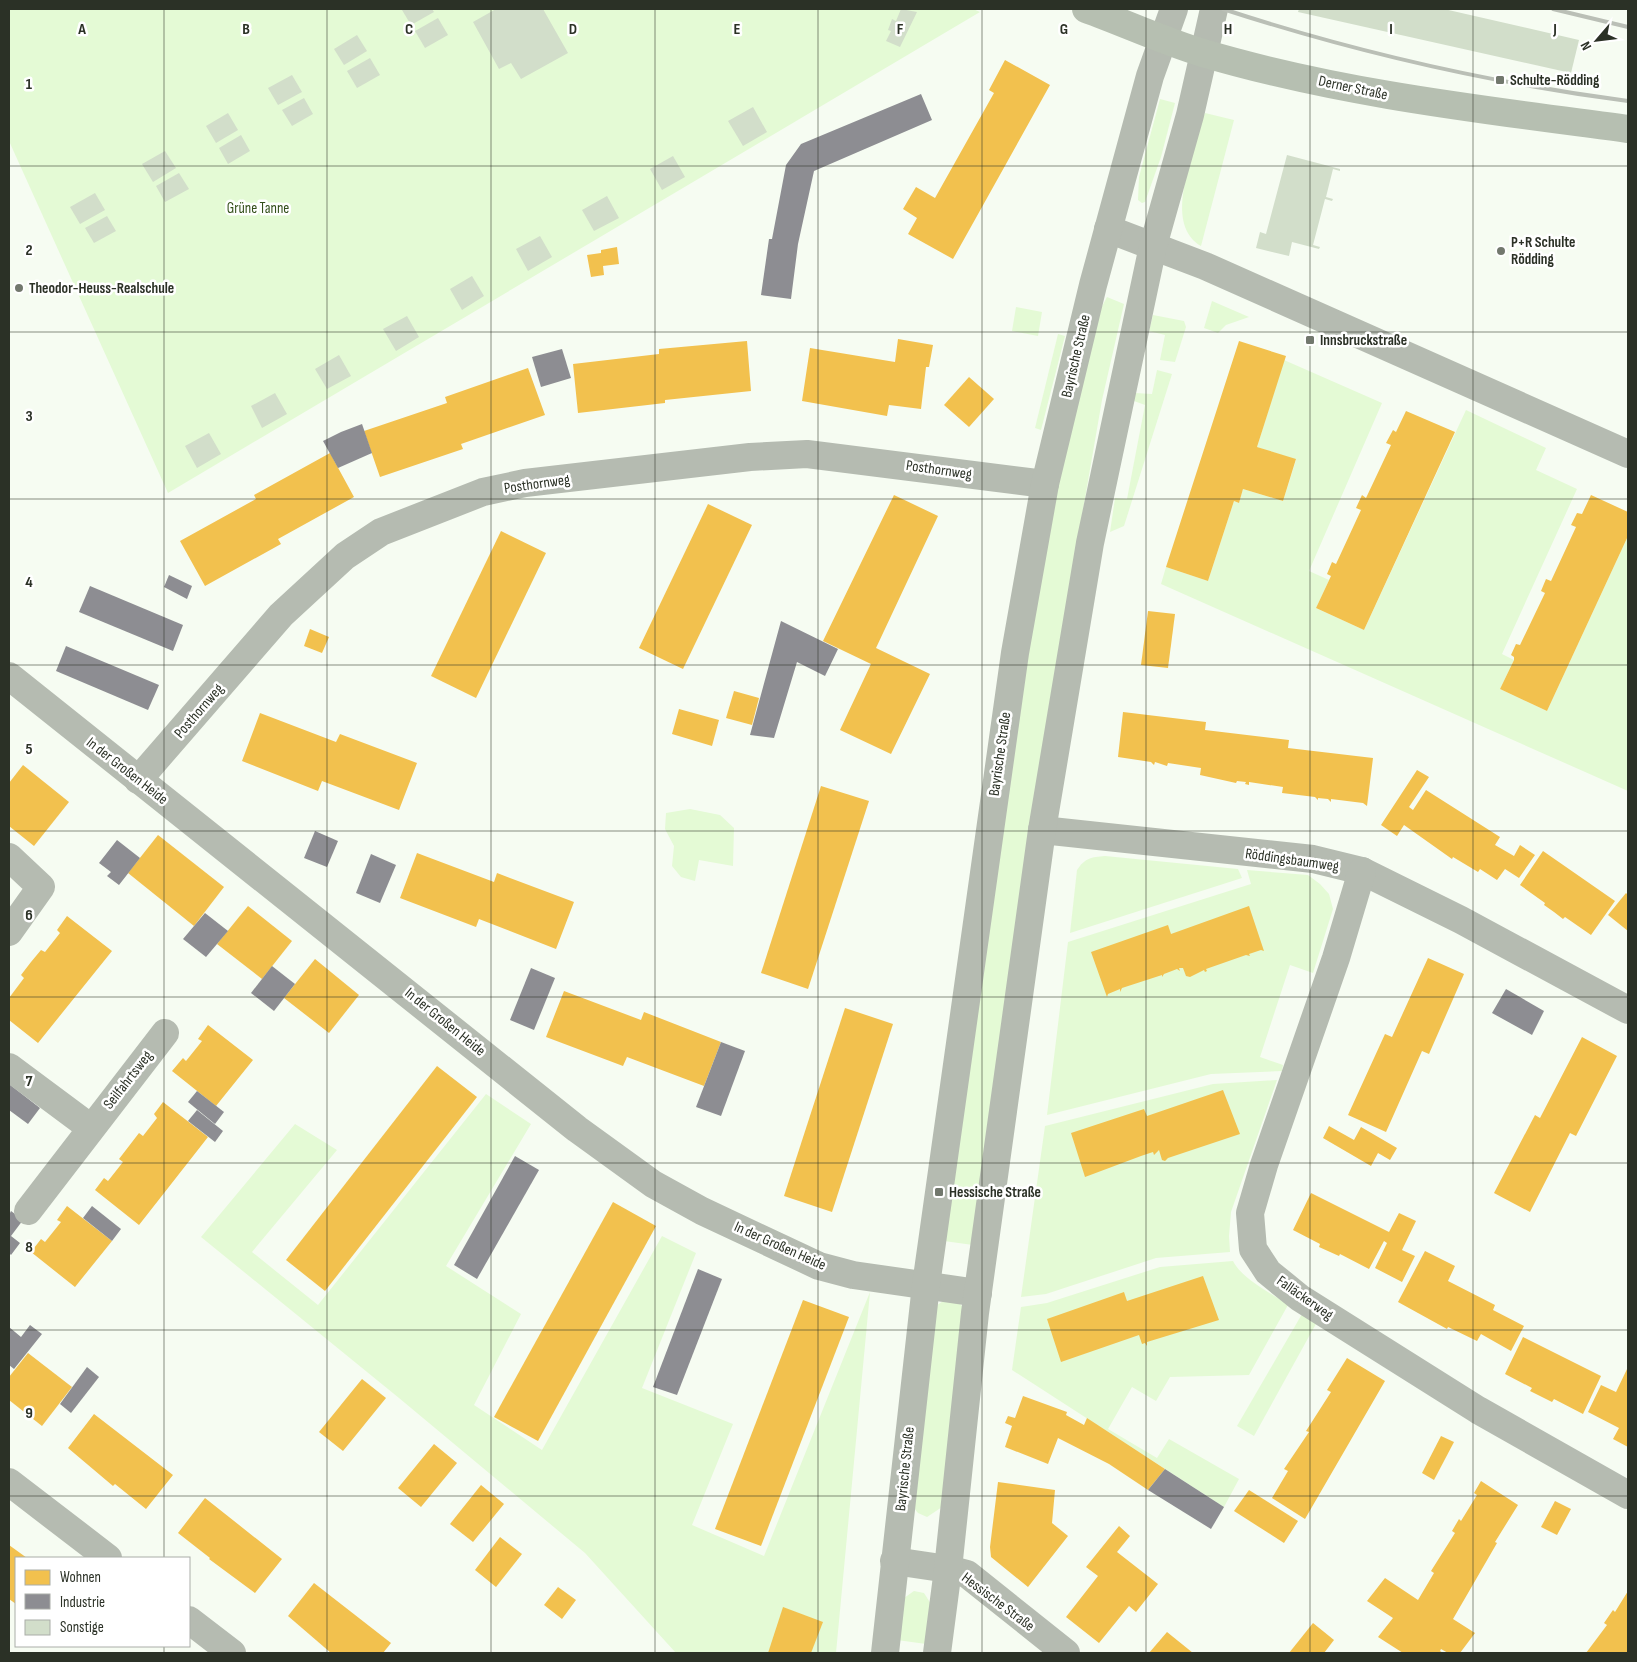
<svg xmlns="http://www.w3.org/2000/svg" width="1637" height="1662" viewBox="0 0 1637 1662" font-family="'Sofia Sans Condensed',sans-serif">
	<rect width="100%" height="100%" fill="#f6fcf2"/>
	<g fill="#e4fad5">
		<polygon points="9,9 973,9 980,12 168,493 9,141"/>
		<polygon points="1160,99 1175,103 1161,157 1145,202 1142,203 1138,200 1139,177"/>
		<path d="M1205,113L1234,120L1201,246C1169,227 1186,178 1193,151C1197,138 1199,125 1205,113Z"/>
		<polygon points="1107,297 1124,304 1102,400 1047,718 973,1245 944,1241 1046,529 1100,310"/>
		<polygon points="1212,301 1249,317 1226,325 1218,333 1204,328"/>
		<polygon points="1016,307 1042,312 1038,336 1012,331"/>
		<polygon points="1153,315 1184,321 1186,327 1175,362 1160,360 1165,335 1149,331"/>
		<polygon points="1058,334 1065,336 1041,430 1035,428"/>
		<polygon points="1284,360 1382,403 1309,571 1329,580 1316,608 1364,630 1466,410 1546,448 1536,470 1577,489 1502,654 1514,660 1500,689 1547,711 1628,536 1628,791 1161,584 1166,567 1208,581 1234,501 1239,503 1243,489 1283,501 1296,460 1257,447"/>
		<polygon points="1157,370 1172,374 1124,526 1110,532 1115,498 1127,499 1145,405 1134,401 1135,393 1152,394"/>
		<polygon points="690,809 720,815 734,828 733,866 699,860 695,881 681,877 672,866 674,846 665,829 666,813"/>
		<path d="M1105,856L1238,869L1242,878L1070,933L1077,870C1085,858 1091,857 1105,856Z"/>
		<polygon points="1247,870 1308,875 1320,884 1329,894 1333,909 1313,973 1290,965 1260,1057 1283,1065 1282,1071 1211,1074 1047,1115 1068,942 1251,884"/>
		<polygon points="1277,1080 1231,1212 1229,1236 1230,1252 1156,1258 1046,1294 1021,1297 1045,1126 1213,1084"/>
		<polygon points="486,1094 531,1124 446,1266 521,1314 474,1405 542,1450 662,1236 696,1253 642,1388 733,1424 692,1525 764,1556 870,1292 836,1653 676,1653 585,1553 399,1398 201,1237 295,1124 337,1150 252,1252 318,1305"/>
		<path d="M1233,1261C1243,1280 1270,1292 1288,1305L1249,1375L1170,1377L1156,1401L1132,1387L1108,1429L1157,1458L1169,1439L1239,1479L1224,1507L1012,1370L1021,1307L1047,1303L1160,1267Z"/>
		<polygon points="945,1300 960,1304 964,1308 942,1507 927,1517 918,1513 914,1508 937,1305"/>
		<polygon points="1302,1314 1317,1322 1254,1436 1237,1426"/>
		<polygon points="914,1591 924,1593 931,1604 926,1644 897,1640 904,1598"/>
	</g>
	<g fill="#f2c14e">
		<polygon points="1005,60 1050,85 953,259 908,234 917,218 903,209 916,187 935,198 994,93 989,90"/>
		<polygon points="617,247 619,264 603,266 604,275 591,277 587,255 601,253 601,250"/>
		<polygon points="898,339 933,345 929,367 926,367 921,409 889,405 887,416 802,401 810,348 895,362"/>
		<polygon points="747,341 751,391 665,400 665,403 578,413 573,364 659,354 659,349"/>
		<polygon points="1239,341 1286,356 1257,447 1296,459 1283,501 1243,489 1239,503 1234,501 1208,581 1166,567"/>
		<polygon points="528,368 545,415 461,444 463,449 380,477 364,431 447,403 445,397"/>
		<polygon points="969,377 994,399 969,427 944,405"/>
		<polygon points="1406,411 1455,432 1364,630 1316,608 1331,576 1327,574 1332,562 1336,564 1361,510 1356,508 1362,495 1366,498 1391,445 1386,443 1393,430 1396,432"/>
		<polygon points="330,453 354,497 278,539 281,544 205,586 180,541 256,499 254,495"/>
		<polygon points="894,495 938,516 876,648 930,674 891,754 840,730 871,664 823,641"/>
		<polygon points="1591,495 1628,512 1628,536 1547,711 1500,689 1514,660 1514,657 1511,655 1516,644 1520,645 1545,593 1541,591 1546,579 1551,581 1576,527 1571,525 1577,513 1582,514"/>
		<polygon points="708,504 752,525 683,669 639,648"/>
		<polygon points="501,531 546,553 476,698 431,676"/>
		<polygon points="1148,611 1175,614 1168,668 1141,665"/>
		<polygon points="310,629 329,637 322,653 304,646"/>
		<polygon points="734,691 759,698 752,725 726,718"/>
		<polygon points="679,709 719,720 712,746 672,734"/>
		<polygon points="1123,712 1206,722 1205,730 1289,740 1288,748 1373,758 1367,806 1363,803 1331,799 1331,802 1328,799 1318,798 1318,800 1315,797 1282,793 1283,787 1249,782 1249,785 1245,784 1246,782 1237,781 1236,783 1200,775 1201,768 1168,763 1167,766 1155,762 1154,765 1151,762 1118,757"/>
		<polygon points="260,713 336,742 340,734 417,763 399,810 322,781 318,791 242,761"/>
		<polygon points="23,765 69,802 34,846 9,826 9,783"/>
		<polygon points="1417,770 1429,777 1409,807 1413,810 1426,790 1500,837 1495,845 1514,856 1520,845 1535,855 1519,878 1505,869 1497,880 1480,869 1478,872 1453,857 1452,859 1404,825 1397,836 1381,825"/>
		<polygon points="821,786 869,801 808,989 761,973"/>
		<polygon points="158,835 224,887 194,926 128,873"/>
		<polygon points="1543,851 1615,901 1591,935 1565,917 1563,919 1554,912 1544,905 1545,903 1520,885"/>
		<polygon points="417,853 494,882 497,873 574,902 556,949 479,919 476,927 400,898"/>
		<polygon points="1626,893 1628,895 1628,931 1608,915"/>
		<polygon points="248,906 292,941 262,979 217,944"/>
		<polygon points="1249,906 1264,951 1261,950 1249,954 1250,956 1246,955 1206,969 1207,971 1205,972 1204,970 1190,977 1186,976 1183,968 1179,968 1180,971 1177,969 1164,974 1162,977 1162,975 1122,988 1120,992 1120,989 1108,994 1107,997 1091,952 1168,925 1171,934"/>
		<polygon points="67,916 112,951 38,1043 9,1020 9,998 24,978 21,975 31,962 41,950 45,952 60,933 57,930"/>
		<polygon points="1428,958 1464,974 1429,1054 1422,1051 1386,1132 1348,1115 1385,1034 1392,1037"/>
		<polygon points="315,959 359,995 329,1033 284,998"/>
		<polygon points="564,991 641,1020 644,1012 721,1042 704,1086 627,1057 623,1066 546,1037"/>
		<polygon points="845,1008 893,1024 832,1212 784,1196"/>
		<polygon points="208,1025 253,1060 216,1106 172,1071 183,1058 186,1061 202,1041 198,1039"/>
		<polygon points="1582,1037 1617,1056 1576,1136 1570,1133 1530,1212 1494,1193 1535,1115 1540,1118"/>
		<polygon points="437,1066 477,1097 325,1291 286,1260"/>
		<polygon points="1223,1090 1240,1134 1168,1158 1165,1161 1162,1160 1159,1150 1154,1155 1153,1152 1141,1156 1085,1177 1071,1133 1144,1109 1147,1116"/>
		<polygon points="163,1102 208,1137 139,1225 95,1190 104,1178 108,1181 123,1162 119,1159 139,1133 143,1136 157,1118 154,1114"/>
		<polygon points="1329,1126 1354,1140 1361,1127 1397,1148 1390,1160 1378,1153 1371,1166 1323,1138"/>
		<polygon points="1311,1193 1389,1232 1399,1213 1416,1221 1402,1250 1415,1256 1402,1282 1375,1268 1387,1243 1384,1241 1369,1269 1340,1254 1339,1256 1319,1247 1320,1244 1293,1230"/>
		<polygon points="613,1202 656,1226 538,1441 494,1417"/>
		<polygon points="67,1206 112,1241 75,1287 31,1252 41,1239 45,1242 61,1222 57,1220"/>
		<polygon points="1425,1251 1455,1266 1448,1281 1495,1305 1493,1310 1524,1326 1511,1351 1481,1334 1477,1341 1448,1327 1447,1329 1398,1302"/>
		<polygon points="1203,1276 1219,1320 1147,1342 1147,1346 1145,1343 1142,1344 1139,1335 1061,1362 1047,1319 1124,1292 1127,1301"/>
		<polygon points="803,1300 849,1317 761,1546 715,1529"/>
		<polygon points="1523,1337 1601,1376 1583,1414 1554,1399 1552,1402 1530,1391 1532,1388 1505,1374"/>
		<polygon points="28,1353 72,1387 42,1426 9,1400 9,1377"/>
		<polygon points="1347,1358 1385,1381 1305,1519 1272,1498 1288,1471 1284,1469 1309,1432 1306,1431 1331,1392 1327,1390"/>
		<polygon points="1628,1367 1628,1447 1613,1439 1619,1428 1588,1412 1601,1385 1616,1392"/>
		<polygon points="362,1379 386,1398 343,1451 319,1432"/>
		<polygon points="1023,1396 1067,1412 1066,1415 1084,1425 1087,1418 1165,1469 1148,1490 1109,1464 1058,1438 1048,1464 1005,1447 1012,1426 1005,1423 1008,1416 1015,1418"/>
		<polygon points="94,1414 173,1475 146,1509 115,1484 113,1486 68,1448"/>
		<polygon points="1441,1436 1454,1442 1434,1480 1422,1473"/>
		<polygon points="434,1444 457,1463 421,1507 398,1488"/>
		<polygon points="1481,1481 1518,1505 1495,1542 1497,1543 1453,1619 1475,1633 1460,1653 1448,1653 1441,1649 1440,1651 1443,1653 1403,1653 1378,1637 1393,1618 1367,1601 1385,1578 1418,1600 1434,1573 1431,1571 1455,1533 1452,1531 1459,1519 1461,1521 1477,1495 1474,1493"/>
		<polygon points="998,1482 1055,1490 1052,1523 1068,1536 1028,1587 991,1557 990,1547"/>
		<polygon points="481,1485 504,1504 473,1542 450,1524"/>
		<polygon points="1249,1490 1298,1521 1284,1543 1234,1511"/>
		<polygon points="205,1498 282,1559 255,1593 209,1559 210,1558 178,1533"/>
		<polygon points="1555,1501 1571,1509 1557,1535 1541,1527"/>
		<polygon points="1119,1526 1130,1536 1117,1552 1158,1584 1136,1612 1129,1606 1099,1643 1066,1617 1098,1576 1086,1567"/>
		<polygon points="500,1537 522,1554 496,1587 475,1570"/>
		<polygon points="9,1545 27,1558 16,1558 16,1604 9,1599"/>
		<polygon points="314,1583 391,1643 383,1653 331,1653 288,1616"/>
		<polygon points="558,1587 576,1600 562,1619 544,1605"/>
		<polygon points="1628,1591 1628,1653 1586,1653 1607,1625 1604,1623 1613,1610 1615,1612"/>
		<polygon points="783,1607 823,1622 811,1653 768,1653"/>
		<polygon points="1313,1623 1334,1640 1324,1653 1289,1653"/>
		<polygon points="1167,1632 1193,1653 1149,1653"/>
	</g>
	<g fill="#8d8d92">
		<polygon points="921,94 932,120 814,171 798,244 791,299 761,295 769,239 772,239 786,165 801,144"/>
		<polygon points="562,349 571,378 541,387 532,357"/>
		<polygon points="362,424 372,453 338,468 323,441 341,432"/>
		<polygon points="169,575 192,586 187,599 164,587"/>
		<polygon points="90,586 183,625 173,651 79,612"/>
		<polygon points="781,621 838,649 825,676 797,662 774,738 750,735"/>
		<polygon points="66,646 159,685 148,710 56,671"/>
		<polygon points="315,831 338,841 327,867 304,858"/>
		<polygon points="117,840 140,858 119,885 107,876 111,872 99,863"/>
		<polygon points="371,854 396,865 380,903 356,893"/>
		<polygon points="205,913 228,931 206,957 183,939"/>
		<polygon points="272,966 295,984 274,1011 251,993"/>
		<polygon points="531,968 555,978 534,1030 510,1020"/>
		<polygon points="1506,989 1544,1011 1532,1035 1492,1013"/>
		<polygon points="721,1042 745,1051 721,1116 696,1107"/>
		<polygon points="9,1084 40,1108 28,1124 9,1110"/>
		<polygon points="197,1091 224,1112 215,1124 188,1102"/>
		<polygon points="197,1110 223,1131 215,1142 188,1121"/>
		<polygon points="515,1156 539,1170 477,1279 454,1265"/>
		<polygon points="92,1206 121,1229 112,1241 83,1218"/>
		<polygon points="11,1211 23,1220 11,1236 20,1243 11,1255 9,1253 9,1215"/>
		<polygon points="698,1269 722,1279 677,1395 653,1387"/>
		<polygon points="30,1325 42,1334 14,1369 9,1365 9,1327 21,1337"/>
		<polygon points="87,1367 99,1377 71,1413 60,1404"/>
		<polygon points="1165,1469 1224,1507 1211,1529 1148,1490"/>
	</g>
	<g fill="#d2deca">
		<polygon points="404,9 432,9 434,12 411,25 402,10"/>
		<polygon points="496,9 543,9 568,53 521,79 511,63 499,69 473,22"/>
		<polygon points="901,9 917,12 900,47 886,41 891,31 888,30 892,19 896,21"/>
		<polygon points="1299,9 1444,9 1579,40 1571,73 1298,12"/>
		<polygon points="438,18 448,35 425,48 415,31"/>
		<polygon points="357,35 367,51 344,65 334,49"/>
		<polygon points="370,58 380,75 357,88 347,71"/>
		<polygon points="292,75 302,92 278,105 268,88"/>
		<polygon points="304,98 313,114 292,126 282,110"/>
		<polygon points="753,107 767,132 743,146 728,121"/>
		<polygon points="228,113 238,130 216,143 206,126"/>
		<polygon points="241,135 250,151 228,164 219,148"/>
		<polygon points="165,151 176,168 153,182 142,164"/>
		<polygon points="1287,155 1340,169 1340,171 1333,169 1326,197 1333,199 1332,201 1325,199 1313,245 1320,247 1319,249 1292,242 1289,256 1256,248 1260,232 1266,234"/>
		<polygon points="673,156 685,177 662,190 650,169"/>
		<polygon points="179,173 189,189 165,202 156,186"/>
		<polygon points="95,193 105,210 80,224 70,207"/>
		<polygon points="607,196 619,218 594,231 582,210"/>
		<polygon points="107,216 116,231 94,243 85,228"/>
		<polygon points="540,236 552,257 528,271 516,249"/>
		<polygon points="472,276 484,296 462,310 450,289"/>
		<polygon points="407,316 419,337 396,351 383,329"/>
		<polygon points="339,355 351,376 327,389 315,369"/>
		<polygon points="275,393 287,414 262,428 251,406"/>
		<polygon points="209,433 221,454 197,468 185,446"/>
	</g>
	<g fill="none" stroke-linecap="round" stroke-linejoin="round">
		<g stroke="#b5bbb1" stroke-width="28">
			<polyline points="1108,229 1205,266 1628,454"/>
			<polyline points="9,676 577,1129 653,1184 702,1211 819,1266 853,1275 978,1293"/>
			<polyline points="138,780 281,615 345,556 381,532 483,492 525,483 750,457 807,454 1045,484"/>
			<polyline points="1042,830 1313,859 1362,871 1461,920 1628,1010"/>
			<polyline points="9,857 41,887 9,932"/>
			<polyline points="1362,871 1336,958 1264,1165 1250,1213 1253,1249 1268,1272 1300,1298 1478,1410 1628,1495"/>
			<polyline points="9,1067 91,1128"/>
			<polyline points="28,1211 165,1033"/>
			<polyline points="9,1482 108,1558"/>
			<polyline points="894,1561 948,1569 967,1574 1066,1653"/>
			<polyline points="189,1620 232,1653"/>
			<polyline points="885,1653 926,1285 1015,653 1045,484 1093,285 1150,76 1174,9"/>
			<polyline points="937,1653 948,1569 975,1313 1042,830 1090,543 1153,246 1190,115 1214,9"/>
		</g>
		<path stroke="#b6bfb1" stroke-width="28" d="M1086,9C1125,23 1163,41 1203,53C1341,94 1486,110 1628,129"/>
		<g stroke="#babfb6" stroke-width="4">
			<path d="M1223,9C1355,52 1490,83 1628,101"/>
			<polyline points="1553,9 1628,27"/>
		</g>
	</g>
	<path fill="none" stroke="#2b3126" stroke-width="1" stroke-opacity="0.55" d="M164,9V1558M327,9V1653M491,9V1653M655,9V1653M818,9V1653M982,9V1653M1146,9V1653M1310,9V1653M1473,9V1653M9,166H1628M9,332H1628M9,499H1628M9,665H1628M9,831H1628M9,997H1628M9,1163H1628M9,1330H1628M9,1496H1628M164,1646V1653"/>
	<g fill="#72786d" stroke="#fff" stroke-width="2">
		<rect x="1495" y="75" width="10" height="10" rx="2.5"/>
		<circle cx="1501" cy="251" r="5"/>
		<circle cx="19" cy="288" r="5"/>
		<rect x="1305" y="335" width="10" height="10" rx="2.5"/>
		<rect x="934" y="1187" width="10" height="10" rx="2.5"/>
	</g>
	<g text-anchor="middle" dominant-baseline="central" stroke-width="5" stroke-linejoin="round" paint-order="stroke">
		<g font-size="15" font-weight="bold" fill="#2b3126" stroke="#fff" text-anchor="start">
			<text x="1510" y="80">Schulte-Rödding</text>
			<text x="1511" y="242">P+R Schulte<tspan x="1511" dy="17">Rödding</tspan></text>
			<text x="29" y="288">Theodor-Heuss-Realschule</text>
			<text x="1320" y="340">Innsbruckstraße</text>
			<text x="949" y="1192">Hessische Straße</text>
		</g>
		<g font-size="15" fill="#2b3126" stroke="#fff">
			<text transform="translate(1353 88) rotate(12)">Derner Straße</text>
			<text transform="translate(1076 356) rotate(-77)">Bayrische Straße</text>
			<text transform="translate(939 470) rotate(8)">Posthornweg</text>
			<text transform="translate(537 484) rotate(-8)">Posthornweg</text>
			<text transform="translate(199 711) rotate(-49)">Posthornweg</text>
			<text transform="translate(1000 754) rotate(-82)">Bayrische Straße</text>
			<text transform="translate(127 771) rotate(38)">In der Großen Heide</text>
			<text transform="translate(1292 860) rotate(8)">Röddingsbaumweg</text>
			<text transform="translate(445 1022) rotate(39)">In der Großen Heide</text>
			<text transform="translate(128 1080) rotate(-52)">Seilfahrtsweg</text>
			<text transform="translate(780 1246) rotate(24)">In der Großen Heide</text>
			<text transform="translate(1305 1298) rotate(35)">Falläckerweg</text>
			<text transform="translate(905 1469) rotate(-84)">Bayrische Straße</text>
			<text transform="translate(998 1602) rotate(37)">Hessische Straße</text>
		</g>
		<g font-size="15" fill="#334f1a" stroke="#fff">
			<text x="258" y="208">Grüne Tanne</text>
		</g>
	</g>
	<g font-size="16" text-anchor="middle" font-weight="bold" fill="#2b3126" stroke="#fff" stroke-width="5" stroke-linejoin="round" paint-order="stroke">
		<text x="82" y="34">A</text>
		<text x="246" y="34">B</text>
		<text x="409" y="34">C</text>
		<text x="573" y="34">D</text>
		<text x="737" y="34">E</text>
		<text x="900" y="34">F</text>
		<text x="1064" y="34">G</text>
		<text x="1228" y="34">H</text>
		<text x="1391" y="34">I</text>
		<text x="1555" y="34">J</text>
		<text x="29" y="89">1</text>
		<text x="29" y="255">2</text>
		<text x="29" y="421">3</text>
		<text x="29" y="587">4</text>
		<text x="29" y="754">5</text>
		<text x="29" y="920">6</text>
		<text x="29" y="1086">7</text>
		<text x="29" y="1252">8</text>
		<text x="29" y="1418">9</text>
	</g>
	<rect width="1637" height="1662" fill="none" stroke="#2b3126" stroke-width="20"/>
	<rect x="15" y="1557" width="175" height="90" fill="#ffffff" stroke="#aaada8"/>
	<rect x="25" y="1570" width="25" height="15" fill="#f2c14e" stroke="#aaada8"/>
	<text x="60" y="1582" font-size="15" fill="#2b3126">Wohnen</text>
	<rect x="25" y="1594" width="25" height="15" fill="#8d8d92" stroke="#aaada8"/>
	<text x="60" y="1607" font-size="15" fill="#2b3126">Industrie</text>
	<rect x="25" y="1620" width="25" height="15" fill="#d2deca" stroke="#aaada8"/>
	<text x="60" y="1632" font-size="15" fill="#2b3126">Sonstige</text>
	<g transform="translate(1597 40) rotate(242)" stroke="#ffffff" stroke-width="4" paint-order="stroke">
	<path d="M0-4L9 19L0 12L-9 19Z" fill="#2b3126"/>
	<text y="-8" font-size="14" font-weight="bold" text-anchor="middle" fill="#2b3126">N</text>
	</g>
</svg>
